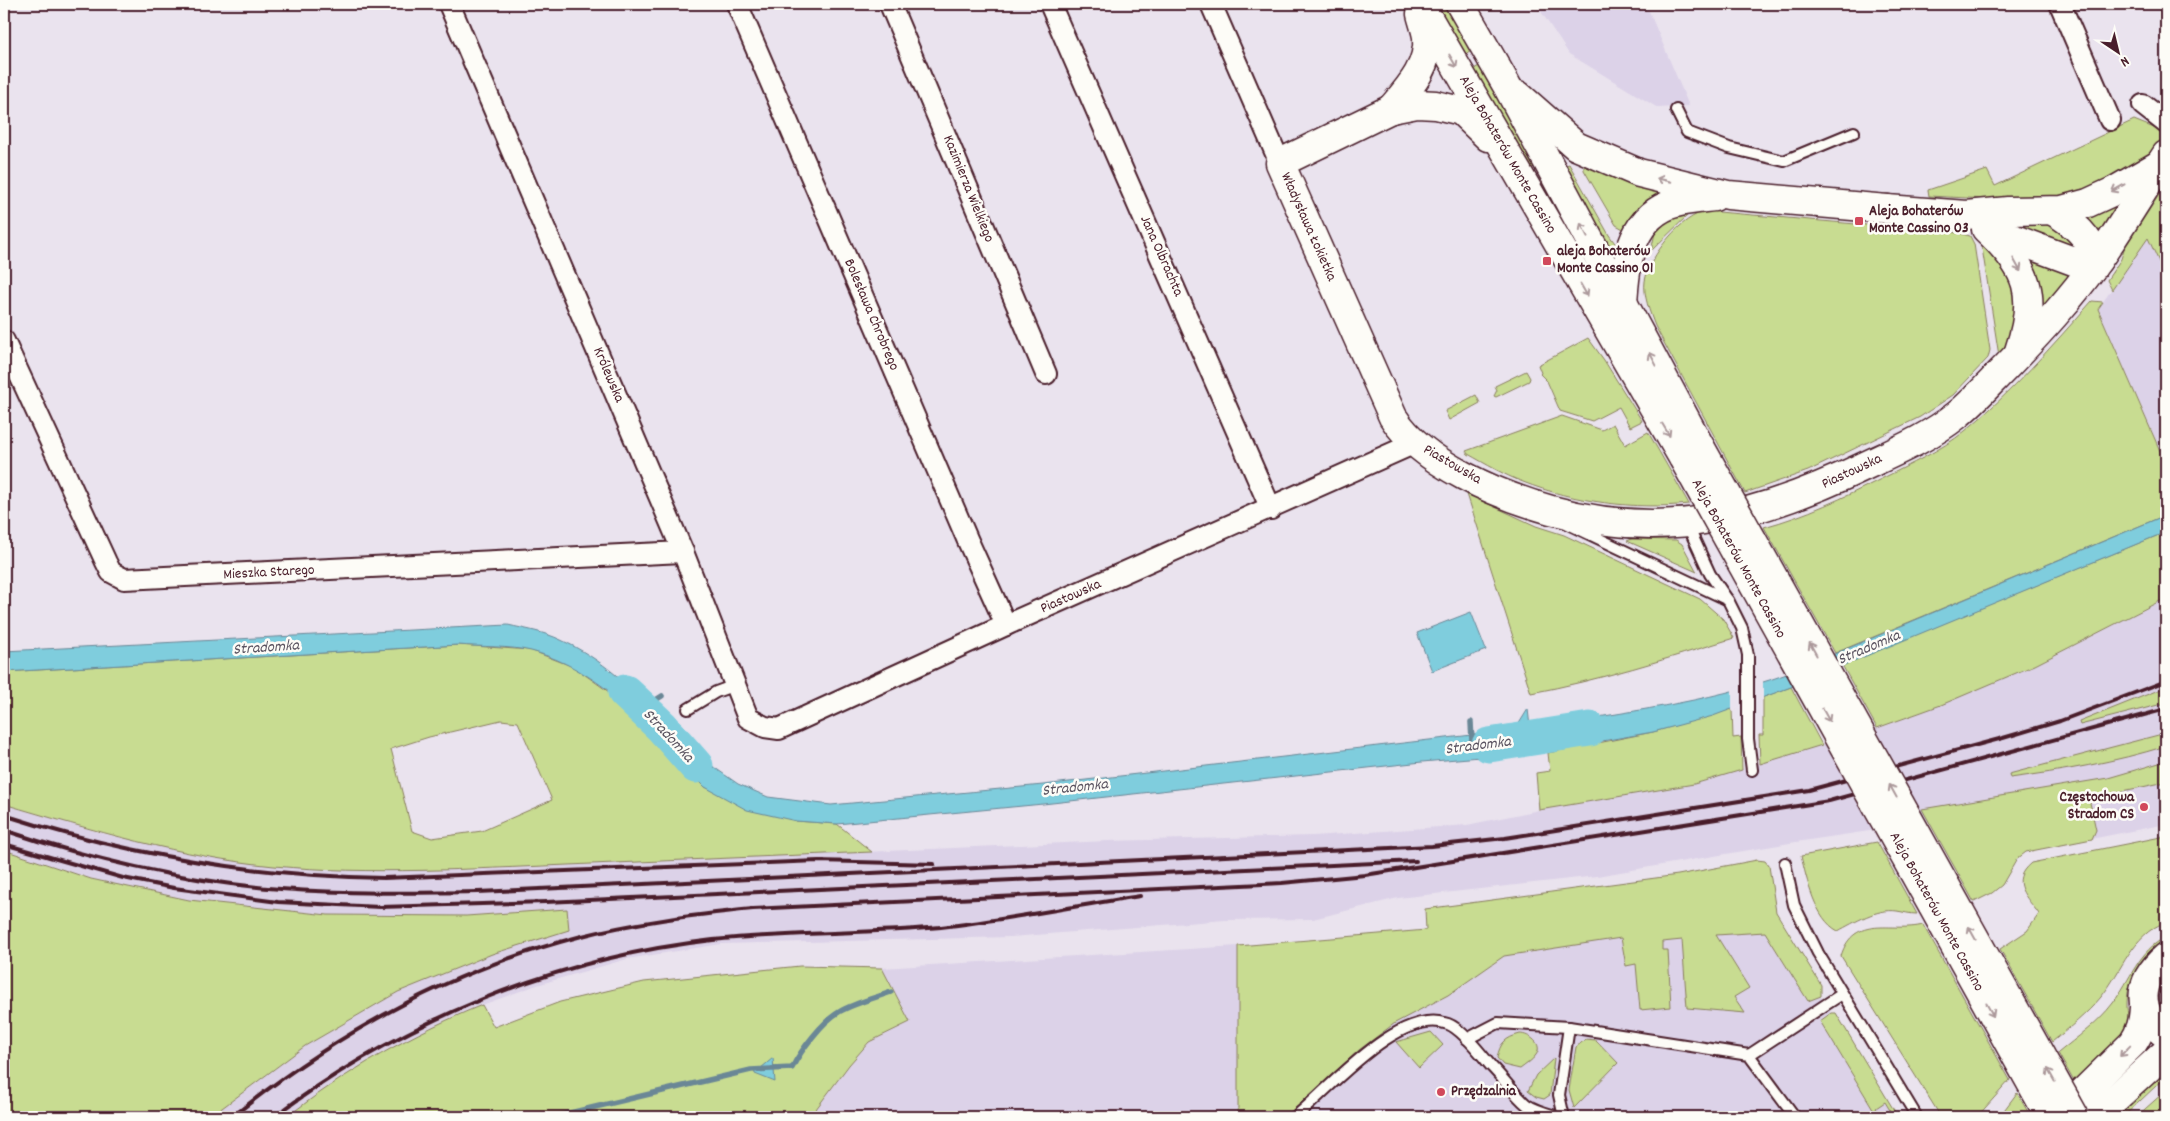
<svg xmlns="http://www.w3.org/2000/svg" width="2170" height="1121" viewBox="0 0 2170 1121" font-family="Dekko,sans-serif">
	<rect width="100%" height="100%" fill="#eae3ee"/>
	<filter id="ink" filterUnits="userSpaceOnUse"><feTurbulence type="fractalNoise" baseFrequency=".02" numOctaves="2"/><feDisplacementMap in="SourceGraphic" scale="10" xChannelSelector="R" yChannelSelector="G"/><feConvolveMatrix kernelMatrix="1 2 1 2 8 2 1 2 1" color-interpolation-filters="sRGB"/></filter>
	<g filter="url(#ink)">
		<g fill="#dcd2e8">
			<polygon points="1536,4 1646,4 1689,106 1658,108 1569,54"/>
			<polygon points="2148,237 2166,277 2166,459 2164,460 2098,309"/>
			<polygon points="2166,598 2166,824 2026,852 1932,826 1929,822 1796,842 1597,876 1398,898 1313,919 1225,920 1011,937 721,944 627,959 537,985 482,1005 452,1018 374,1058 287,1117 210,1117 305,1046 398,992 498,951 567,909 466,916 328,915 189,900 91,879 4,850 4,804 105,834 191,853 271,865 335,870 466,870 1107,841 1313,836 1467,825 1539,810 1694,784 1890,724 2035,665"/>
			<polygon points="1767,909 1895,1117 810,1117 849,1065 869,1042 910,1022 882,968 1238,946 1543,920"/>
		</g>
		<g fill="#c8dc91" stroke="#897e5e" fill-rule="evenodd">
			<polygon points="1435,4 1446,4 1473,50 1465,55"/>
			<polygon points="1479,66 1536,166 1528,171 1472,70"/>
			<polygon points="2134,120 2159,130 2166,135 2149,157 2101,192 2027,201 1929,196 1928,190 1987,170 1995,186"/>
			<polygon points="1584,161 1657,192 1661,194 1627,231 1616,225 1584,170"/>
			<polygon points="1569,164 1609,235 1620,250 1617,264 1561,167"/>
			<polygon points="2166,184 2166,277 2148,238 2112,290 2107,280 2121,259 2124,249"/>
			<polygon points="2126,196 2098,240 2079,217"/>
			<path d="M1707,211L1959,233L1970,236L1974,244L1990,350L1988,358L1953,395L1920,417L1808,471L1745,493L1655,326C1650,313 1643,295 1645,281C1649,256 1682,215 1707,211Z"/>
			<polygon points="1691,212 1651,251 1657,224"/>
			<polygon points="1991,218 2053,221 2085,251"/>
			<polygon points="1980,235 2020,281 2009,344 1999,356"/>
			<polygon points="2026,257 2076,270 2038,317"/>
			<path d="M2092,301L2103,302L2098,309L2164,460L2166,459V515L1835,653L1764,527C1805,516 1845,497 1883,478C1911,464 1940,451 1965,431C2011,393 2052,346 2092,301Z"/>
			<polygon points="1588,338 1604,360 1642,421 1630,427 1619,407 1592,421 1560,411 1547,381 1540,374 1541,373 1538,365"/>
			<polygon points="1526,371 1530,378 1529,381 1496,397 1494,396 1497,390 1495,386"/>
			<polygon points="1476,395 1480,403 1449,420 1445,411"/>
			<path d="M1562,416L1602,430L1613,424L1625,445L1648,432L1689,504C1634,510 1574,502 1523,482C1504,475 1486,464 1468,454L1466,451Z"/>
			<path d="M1467,494L1536,526L1564,535L1700,599L1723,619L1734,638C1666,659 1600,680 1531,693Z"/>
			<polygon points="2166,532 2166,598 2035,665 1941,705 1877,728 1842,665"/>
			<polygon points="1632,539 1676,540 1682,544 1697,572 1627,541"/>
			<path d="M459,645L530,650L574,667L623,702L653,728L679,761L705,787L796,821L837,824L872,852C771,856 669,861 568,865C470,869 372,875 274,866C182,857 92,830 4,804V672ZM501,720L518,722L552,800L482,831L432,838L412,831L391,749L429,737Z"/>
			<polygon points="1791,687 1822,745 1760,764 1759,735 1763,735 1763,697"/>
			<polygon points="2166,687 2166,703 2080,725 2079,722"/>
			<polygon points="1732,709 1733,738 1741,737 1742,770 1694,784 1539,810 1536,773 1550,771 1548,753 1653,732"/>
			<path d="M2166,733V746C2115,762 2063,771 2010,778L2009,774Z"/>
			<polygon points="2166,761 2166,782 2089,798 2096,830 2092,839 2026,852 2017,859 2002,885 1992,893 1974,902 1922,809 2108,778"/>
			<path d="M2166,836V922C2131,935 2123,970 2101,997C2087,1014 2069,1028 2052,1042L2000,949L2027,931L2039,914C2027,897 2008,882 2031,863Z"/>
			<path d="M1877,842L1917,914C1909,914 1904,912 1897,911C1877,908 1855,922 1838,931C1815,919 1807,880 1801,856Z"/>
			<polygon points="4,850 91,879 189,900 328,915 466,916 567,909 569,930 492,954 398,992 305,1046 210,1117 4,1117"/>
			<polygon points="1757,860 1765,861 1769,866 1776,912 1821,985 1821,996 1808,1001 1765,932 1716,935 1749,988 1734,997 1745,1013 1687,1008 1682,940 1662,942 1662,950 1668,950 1671,1007 1640,1010 1636,964 1626,966 1621,938 1504,956 1448,995 1395,1023 1359,1050 1290,1113 1257,1117 1238,1117 1238,946 1426,930 1425,909 1678,875"/>
			<path d="M1923,925L2010,1080L1977,1117H1941L1841,956C1854,913 1892,933 1923,925Z"/>
			<path d="M2166,937V940C2142,951 2126,980 2127,1007C2128,1017 2129,1025 2124,1034C2118,1046 2087,1073 2076,1085L2058,1053C2077,1037 2098,1023 2113,1003C2131,979 2138,951 2166,937Z"/>
			<path d="M800,966L882,968L910,1022L869,1042L849,1065L810,1117H287C346,1071 413,1033 482,1005L494,1027L560,1002L644,982Z"/>
			<polygon points="1831,1013 1836,1013 1898,1117 1894,1117 1885,1102 1876,1108 1882,1117 1869,1117 1875,1112 1820,1021"/>
			<polygon points="1431,1032 1443,1045 1419,1068 1396,1042"/>
			<path d="M1520,1034C1529,1034 1544,1044 1536,1055C1532,1061 1525,1065 1520,1069L1503,1065L1497,1058C1500,1043 1505,1038 1520,1034Z"/>
			<polygon points="1586,1039 1596,1040 1618,1063 1574,1108 1569,1090 1576,1047"/>
			<polygon points="1554,1058 1550,1095 1544,1099 1536,1097 1528,1091 1536,1075"/>
			<polygon points="2166,1065 2166,1079 2157,1085 2123,1117 2110,1117"/>
			<polygon points="2166,1092 2166,1117 2136,1117 2163,1093"/>
			<polygon points="2017,1093 2031,1117 1999,1117"/>
		</g>
		<g fill="#7fcddd" stroke="#6a8796">
			<path d="M2166,515V532L1791,687L1713,716L1653,732L1546,751L1543,726C1624,712 1706,703 1784,675Z"/>
			<polygon points="1471,612 1486,650 1432,671 1417,633"/>
			<path d="M508,625C525,629 545,632 561,640C601,658 634,689 664,721L653,728C617,696 579,663 531,651C511,646 480,647 458,645L4,672V651Z"/>
			<polygon points="1528,709 1530,727 1536,727 1539,752 1422,762 1043,804 837,824 796,821 747,810 705,787 679,761 660,734 670,727 705,761 738,784 768,797 831,805 1043,785 1515,730"/>
			<polygon points="773,1058 775,1082 755,1074 754,1068 761,1068"/>
		</g>
		<polygon fill="#eae3ee" points="1763,680 1763,700 1732,711 1732,689"/>
		<g fill="none" stroke-linecap="round" stroke-linejoin="round">
			<g stroke="#6a8796" stroke-width="5.5">
				<polyline points="643,708 662,696"/>
				<polyline points="1471,722 1472,742"/>
				<path d="M553,1117L751,1070L792,1068C801,1050 822,1022 839,1012C854,1003 875,998 891,992"/>
			</g>
			<g stroke="#7fcddd" stroke-width="35">
				<polyline points="625,692 662,727 696,766"/>
				<polyline points="1489,745 1590,729"/>
			</g>
			<g stroke="#4a1f2b" stroke-width="14">
				<g id="lane">
					<polyline points="1676,110 1687,132 1729,148 1784,161 1854,132"/>
					<polyline points="1568,524 1728,600 1742,628 1748,655 1748,739 1752,770"/>
					<polyline points="1687,524 1710,574 1727,599"/>
					<polyline points="688,709 716,692 735,685"/>
					<polyline points="1785,863 1794,905 1818,953 1917,1117"/>
					<polyline points="1467,1039 1498,1023 1569,1027 1749,1055 1795,1117"/>
					<polyline points="1749,1055 1842,994"/>
					<path d="M1295,1117C1330,1089 1399,1006 1448,1024C1462,1029 1481,1054 1491,1066C1503,1078 1514,1094 1527,1105C1536,1111 1549,1114 1559,1117"/>
					<polyline points="1564,1117 1559,1095 1569,1027"/>
				</g>
			</g>
			<g stroke="#4a1f2b" stroke-width="24">
				<g id="street">
					<polyline points="449,4 683,552 748,718 765,727 779,729 1006,625 1415,443"/>
					<polyline points="737,4 968,541 1006,625"/>
					<polyline points="890,4 1046,374"/>
					<polyline points="1050,4 1271,509"/>
					<polyline points="1211,4 1280,163"/>
					<polyline points="2060,4 2110,120"/>
					<polyline points="2143,105 2166,123"/>
					<polyline points="4,341 106,562 111,572 124,579 683,552"/>
				</g>
			</g>
			<g stroke="#4a1f2b" stroke-width="31">
				<g id="secondary">
					<path d="M1391,109L1280,163L1393,417C1423,464 1498,495 1551,510C1668,542 1762,516 1869,464C1899,450 1931,436 1957,415C1974,401 1989,384 2005,368C2038,334 2071,299 2098,260C2122,226 2143,190 2166,155"/>
					<polyline points="1887,209 1966,215 2008,211 2062,210 2088,203 2114,191 2157,166"/>
					<path d="M2053,211C2075,224 2088,236 2098,260"/>
					<path d="M1986,229C2029,269 2038,295 2019,351"/>
					<polyline points="1993,231 2092,268"/>
					<path d="M2081,1094L2133,1043C2141,1031 2143,1022 2144,1008"/>
				</g>
			</g>
			<g stroke="#4a1f2b" stroke-width="31">
				<g id="primary">
					<polyline points="1420,4 1683,458"/>
					<polyline points="1460,4 1506,84 1701,448"/>
					<polyline points="1518,95 1576,146 1639,173 1728,195 1887,209"/>
					<polyline points="1391,109 1417,104 1436,105 1461,111 1488,137"/>
					<path d="M1391,109C1408,89 1430,66 1427,37C1426,30 1423,22 1421,14"/>
					<path d="M1623,304C1625,267 1629,221 1669,205C1683,200 1699,199 1714,197"/>
					<path d="M2166,957C2137,982 2135,1011 2166,1035"/>
					<polyline points="2095,1117 2166,1052"/>
				</g>
			</g>
			<use href="#lane" stroke="#fdfcf7" stroke-width="10"/>
			<use href="#street" stroke="#fdfcf7" stroke-width="20"/>
			<use href="#secondary" stroke="#fdfcf7" stroke-width="28"/>
			<use href="#primary" stroke="#fdfcf7" stroke-width="28"/>
			<g stroke="#4a1f2b" stroke-width="4">
				<path d="M4,815C128,855 254,876 384,878L818,861L934,864"/>
				<path d="M4,830C93,860 187,882 281,889C347,894 412,893 478,892L1432,846L1505,838L1809,790L2003,738L2060,721L2166,681"/>
				<polyline points="4,844 123,878 174,888 278,902 380,907 546,902 1416,861"/>
				<path d="M232,1117C335,1034 449,971 578,937C635,922 694,915 753,909L1282,883L1365,875L1829,801L2166,709"/>
				<path d="M274,1117C402,1021 554,958 713,940C789,932 866,934 941,927C1008,920 1074,906 1140,896"/>
			</g>
			<g stroke="#4a1f2b" stroke-width="31" stroke-linecap="butt">
				<g id="primary-bridge">
					<polyline points="1701,448 2075,1117"/>
					<polyline points="1683,458 2050,1117"/>
				</g>
			</g>
			<use href="#primary-bridge" stroke="#fdfcf7" stroke-width="28"/>
		</g>
		<defs><path id="oneway-shaft" d="M-6 0H5M1.5-3L5.5 0L1.5 3" fill="none" stroke-width="1.6" stroke-linecap="round" stroke-linejoin="round" transform="scale(1.25)"/></defs>
		<g stroke="#ac999b">
			<use href="#oneway-shaft" transform="translate(1453 61) rotate(60)"/>
			<use href="#oneway-shaft" transform="translate(1664 180) rotate(-166)"/>
			<use href="#oneway-shaft" transform="translate(2118 188) rotate(151)"/>
			<use href="#oneway-shaft" transform="translate(1584 230) rotate(-118)"/>
			<use href="#oneway-shaft" transform="translate(2017 265) rotate(61)"/>
			<use href="#oneway-shaft" transform="translate(1584 290) rotate(60)"/>
			<use href="#oneway-shaft" transform="translate(1653 359) rotate(-118)"/>
			<use href="#oneway-shaft" transform="translate(1666 430) rotate(59)"/>
			<use href="#oneway-shaft" transform="translate(1813 649) rotate(-119)"/>
			<use href="#oneway-shaft" transform="translate(1826 715) rotate(61)"/>
			<use href="#oneway-shaft" transform="translate(1893 791) rotate(-119)"/>
			<use href="#oneway-shaft" transform="translate(1972 933) rotate(-119)"/>
			<use href="#oneway-shaft" transform="translate(1990 1010) rotate(61)"/>
			<use href="#oneway-shaft" transform="translate(2125 1051) rotate(134)"/>
			<use href="#oneway-shaft" transform="translate(2051 1075) rotate(-119)"/>
		</g>
	</g>
	<g fill="#d1495b" stroke="#fdfcf7" stroke-width="2">
		<rect x="1854" y="216" width="10" height="10" rx="2.5"/>
		<rect x="1542" y="256" width="10" height="10" rx="2.5"/>
		<circle cx="2144" cy="807" r="5"/>
		<circle cx="1441" cy="1092" r="5"/>
	</g>
	<g text-anchor="middle" dominant-baseline="central" stroke-width="5" stroke-linejoin="round" paint-order="stroke">
		<g font-size="15" fill="#4a1f2b" stroke="#fdfcf7">
			<text transform="translate(1507 155) rotate(60)">Aleja Bohaterów Monte Cassino</text>
			<text transform="translate(968 189) rotate(68)">Kazimierza Wielkiego</text>
			<text transform="translate(1308 227) rotate(66)">Władysława Łokietka</text>
			<text transform="translate(1161 256) rotate(66)">Jana Olbrachta</text>
			<text transform="translate(871 315) rotate(67)">Bolesława Chrobrego</text>
			<text transform="translate(608 375) rotate(67)">Królewska</text>
			<text transform="translate(1452 465) rotate(30)">Piastowska</text>
			<text transform="translate(1852 472) rotate(-25)">Piastowska</text>
			<text transform="translate(1738 559) rotate(61)">Aleja Bohaterów Monte Cassino</text>
			<text transform="translate(269 573) rotate(-3)">Mieszka Starego</text>
			<text transform="translate(1071 597) rotate(-24)">Piastowska</text>
			<text transform="translate(1936 912) rotate(61)">Aleja Bohaterów Monte Cassino</text>
		</g>
		<g font-size="15" font-weight="bold" fill="#4a1f2b" stroke="#fdfcf7" text-anchor="start">
			<text x="1869" y="212">Aleja Bohaterów<tspan x="1869" dy="17">Monte Cassino 03</tspan></text>
			<text x="1557" y="252">aleja Bohaterów<tspan x="1557" dy="17">Monte Cassino 01</tspan></text>
			<text x="2134" y="798" text-anchor="end">Częstochowa<tspan x="2134" dy="17">Stradom CS</tspan></text>
			<text x="1451" y="1092">Przędzalnia</text>
		</g>
		<g font-size="16" font-style="italic" fill="#5a5360" stroke="#fdfcf7">
			<text transform="translate(266 648) rotate(-4)">Stradomka</text>
			<text transform="translate(1869 648) rotate(-23)">Stradomka</text>
			<text transform="translate(668 736) rotate(47)">Stradomka</text>
			<text transform="translate(1478 746) rotate(-7)">Stradomka</text>
			<text transform="translate(1075 788) rotate(-6)">Stradomka</text>
		</g>
	</g>
	<rect width="2170" height="1121" fill="none" stroke="#fdfcf7" stroke-width="20"/>
	<rect x="10" y="10" width="2150" height="1101" fill="none" stroke="#4a1f2b" stroke-width="2" filter="url(#ink)"/>
	<g transform="translate(2118 52) rotate(145)" stroke="#fdfcf7" stroke-width="4" paint-order="stroke">
	<path d="M0-4L9 19L0 12L-9 19Z" fill="#4a1f2b"/>
	<text y="-8" font-size="14" font-weight="bold" text-anchor="middle" fill="#4a1f2b">N</text>
	</g>
</svg>
